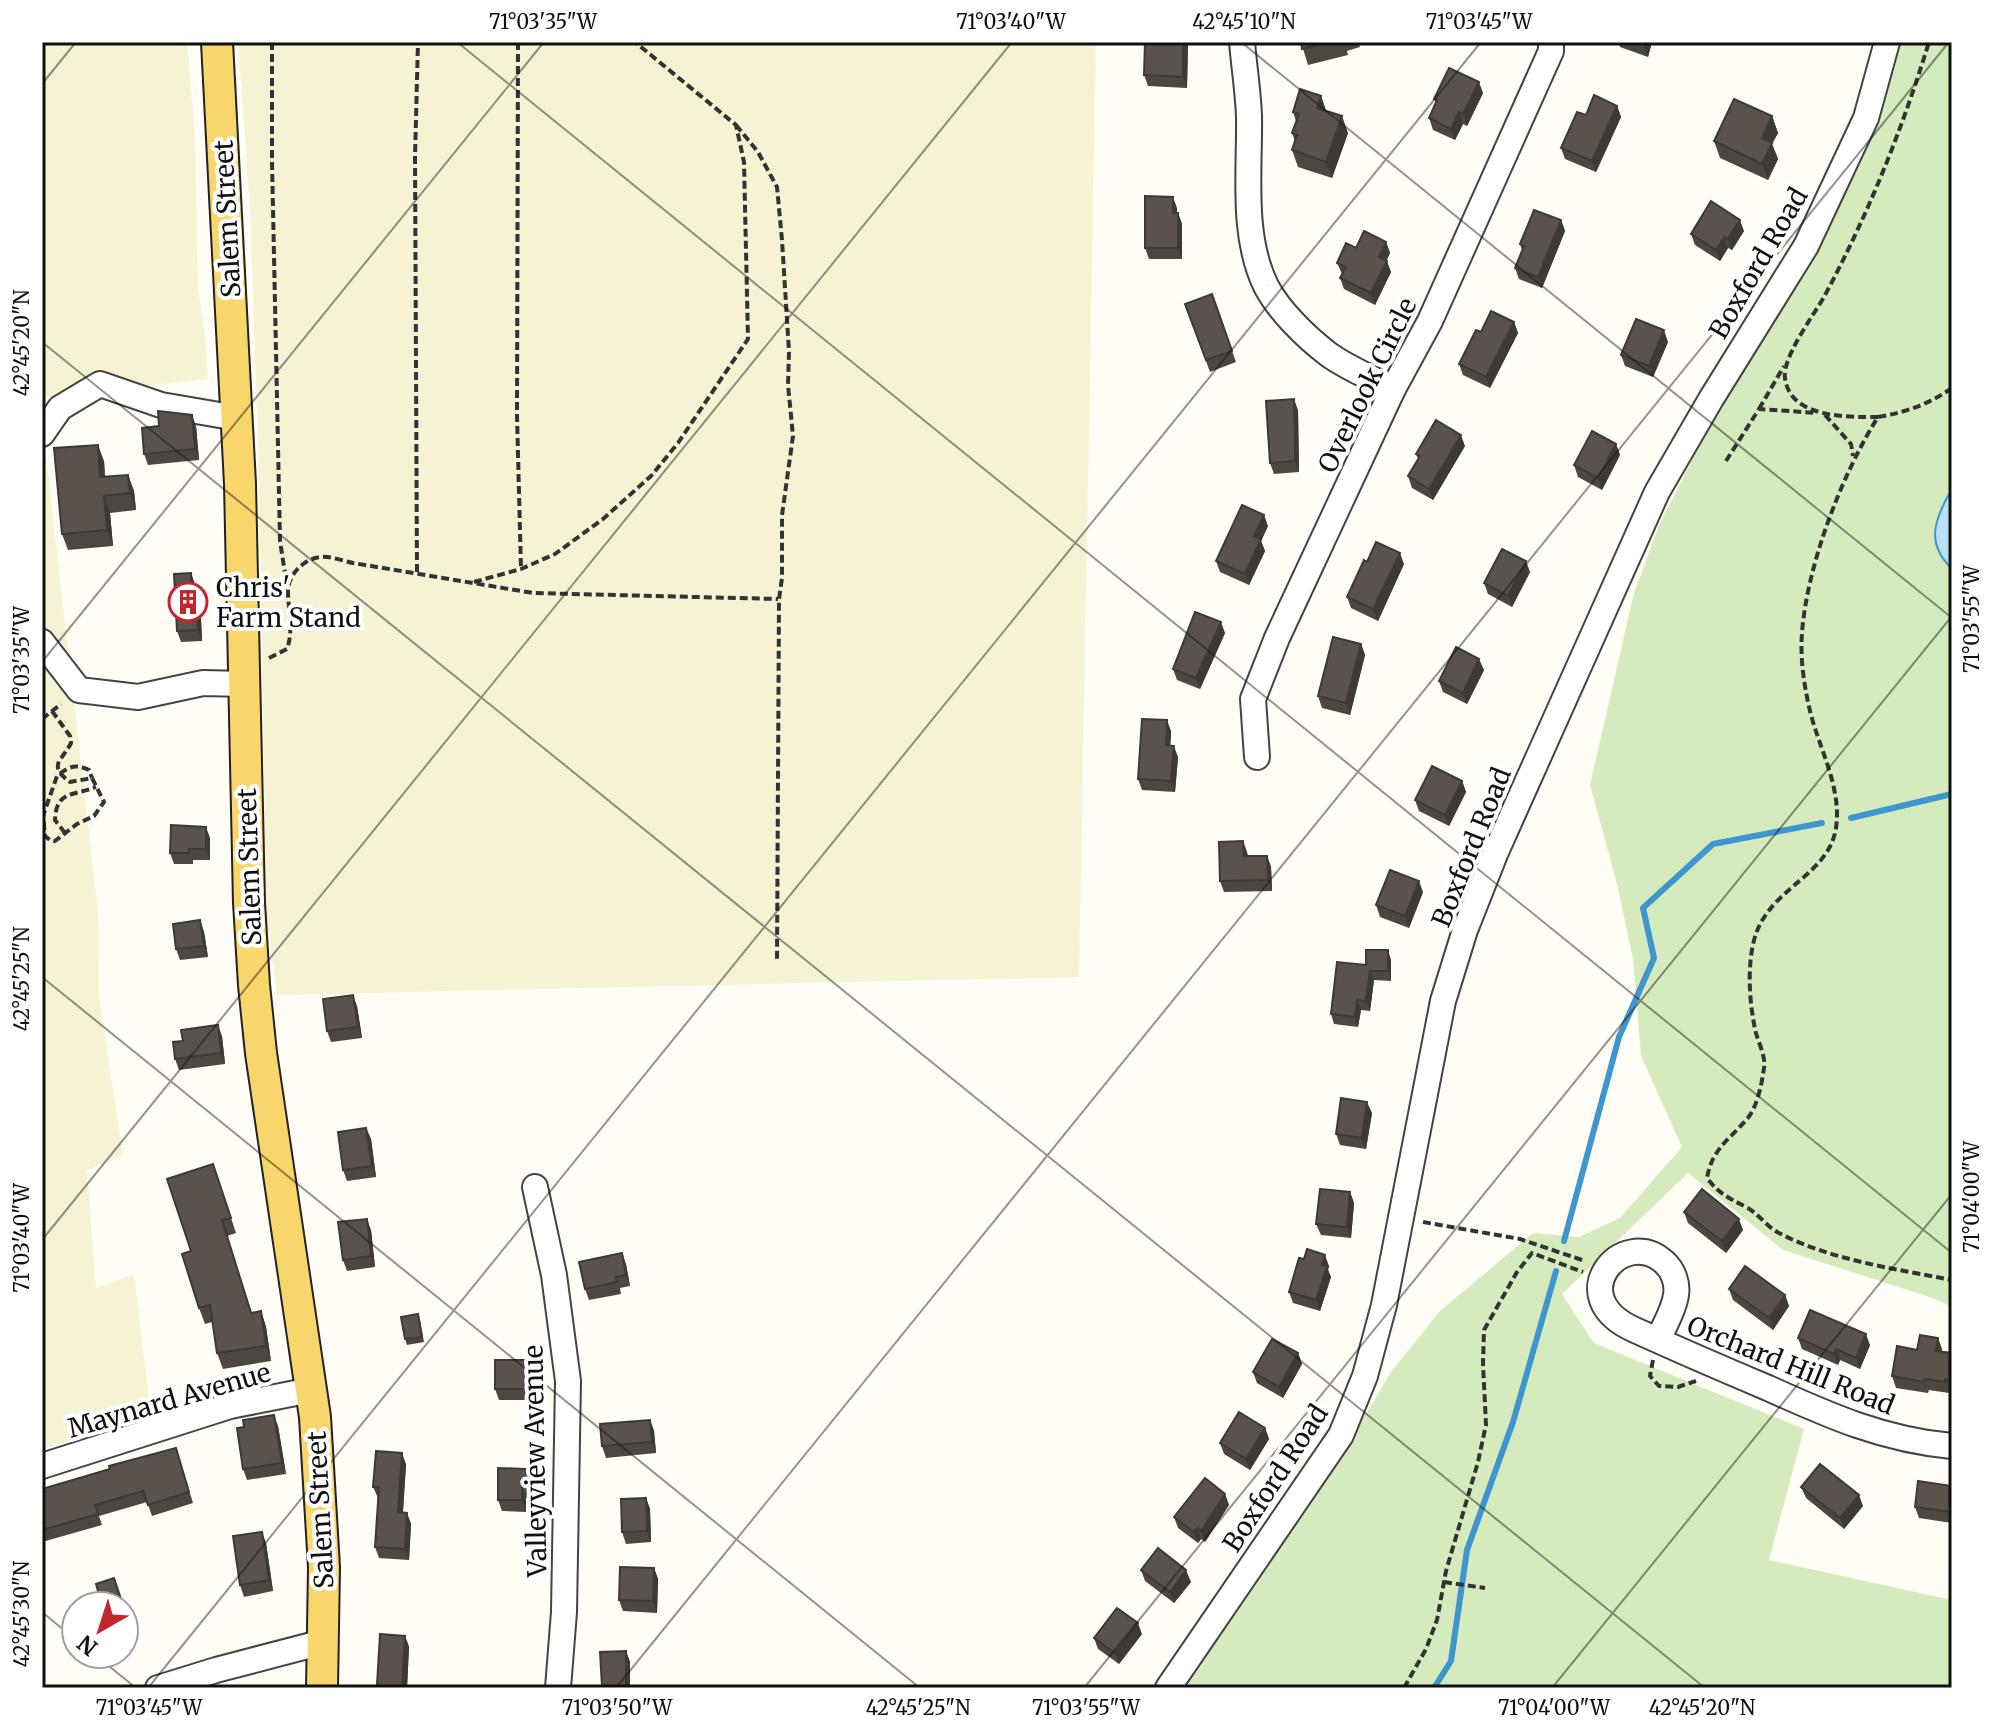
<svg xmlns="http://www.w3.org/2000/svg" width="1994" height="1730" viewBox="0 0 1994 1730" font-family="Merriweather,serif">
	<rect width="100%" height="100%" fill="#fffdf5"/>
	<g fill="#f6f3d4">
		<polygon points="42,42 187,42 195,137 198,286 205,336 208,379 42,397"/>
		<polygon points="238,42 1096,42 1079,977 277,995 266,913 259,472 250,209"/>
		<polygon points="42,422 98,912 99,997 123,1155 87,1170 96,1288 134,1274 151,1416 42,1449"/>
	</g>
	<polygon fill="#d5ebbd" points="1899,42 1952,42 1952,1307 1933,1298 1783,1250 1688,1173 1562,1294 1594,1343 1804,1429 1769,1560 1952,1600 1952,1688 1174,1688 1370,1408 1390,1373 1440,1311 1533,1233 1579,1237 1620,1218 1682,1147 1641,1056 1633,959 1617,884 1590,785 1634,593 1659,525 1728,390 1842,198 1864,150"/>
	<path fill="#b9e0f7" stroke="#3f96cf" stroke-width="2" d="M1949,494H1952V569C1926,544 1934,521 1949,494Z"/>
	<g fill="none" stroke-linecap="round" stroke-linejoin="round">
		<g stroke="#3f96cf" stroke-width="6">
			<polyline points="1851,818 1952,794"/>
			<polyline points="1564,1241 1619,1037 1654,958 1643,908 1713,844 1822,823"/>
			<polyline points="1434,1688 1451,1661 1467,1550 1513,1422 1556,1271"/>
		</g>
		<g stroke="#444" stroke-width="28">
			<g id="minor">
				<path d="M1242,42C1244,66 1248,91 1249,116C1250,170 1241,235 1266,286C1279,311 1306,337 1328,354C1347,368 1372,378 1393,389"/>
				<polyline points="42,434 60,408 100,384 161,405 237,418"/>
				<polyline points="42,642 79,690 138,697 203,683 244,684"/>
				<polyline points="1257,757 1253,699 1277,638 1393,389 1430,321 1551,51 1551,42"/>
				<polyline points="535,1187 554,1275 568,1381 564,1612 558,1688"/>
				<path d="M1658,1340C1664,1326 1674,1310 1676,1295C1678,1283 1673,1270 1664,1262C1623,1225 1560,1297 1635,1330C1679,1350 1723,1369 1768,1388C1830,1416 1884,1440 1952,1446"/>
				<polyline points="42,1466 230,1406 311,1390"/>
				<polyline points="158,1688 216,1670 323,1642"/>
				<polyline points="1168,1688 1341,1435 1365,1376 1384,1305 1443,1001 1465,930 1495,854 1657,492 1711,399 1806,246 1866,118 1887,42"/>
			</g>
		</g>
		<g stroke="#222" stroke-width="34">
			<polyline id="major" points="217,42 240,484 249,903 254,985 261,1053 315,1417 324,1567 322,1688"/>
		</g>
		<g stroke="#333" stroke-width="4" stroke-dasharray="8 4" stroke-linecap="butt">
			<polyline points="272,42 272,161 280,541 287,586"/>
			<polyline points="518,42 517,416 521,569"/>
			<polyline points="736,125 758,152 777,187 782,240 789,352 788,385 793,436 782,515 782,578 779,599 777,960"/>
			<path d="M1952,388C1929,404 1907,412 1878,417C1842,474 1807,565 1802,633C1800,659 1804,685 1810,711C1819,748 1842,788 1836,828C1829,874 1775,886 1757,931C1746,959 1749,1004 1756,1033C1759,1044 1766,1057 1764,1068C1762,1083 1757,1108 1747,1119C1729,1140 1712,1149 1707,1178C1719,1194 1729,1198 1746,1207C1758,1213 1767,1227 1779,1233C1831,1260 1895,1269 1952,1280"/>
			<polyline points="1759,409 1784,366"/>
			<polyline points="1825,415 1851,444 1853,456"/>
			<path d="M1878,417C1849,417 1790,419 1785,378C1782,358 1813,316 1824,297C1868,215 1902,130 1929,42"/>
			<polyline points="1726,461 1759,409 1817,413"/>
			<polyline points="417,572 415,157 418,42"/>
			<polyline points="474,582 521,569 555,554 603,519 651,476 678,443 748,339 744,162 736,125 635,42"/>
			<path d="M269,658L287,649C294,629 288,612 288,591C288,574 305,558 321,557C331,556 343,561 353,563L533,593L778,599"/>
			<path d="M52,711L70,736L71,743C62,761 47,765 70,782L92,778L104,802L94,816L77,824L55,841L50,840L45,836L43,816L57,776C68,767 75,763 89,770L92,778"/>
			<polyline points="42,719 61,704"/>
			<path d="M65,833L55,820C56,790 74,796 96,787"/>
			<polyline points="1423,1222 1520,1239 1585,1261"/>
			<polyline points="1653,1360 1650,1376 1659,1386 1678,1387 1696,1381"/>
			<polyline points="1444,1582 1485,1588"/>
			<polyline points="1404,1688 1426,1649 1437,1620 1446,1571 1478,1462 1486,1425 1483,1364 1484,1330 1517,1272 1532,1253 1583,1272"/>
		</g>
		<use href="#minor" stroke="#fff" stroke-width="24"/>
		<use href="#major" stroke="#f9d66b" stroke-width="30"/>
	</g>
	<g fill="#4d4742">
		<polygon points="1145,42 1188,42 1187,88 1148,86 1144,75"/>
		<polygon points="1301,42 1358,42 1360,47 1347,51 1348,55 1308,65"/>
		<polygon points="1618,42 1652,42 1648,57 1620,47"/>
		<polygon points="1483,93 1467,126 1463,124 1455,140 1433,130 1429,118 1436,103 1434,99"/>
		<polygon points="1321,96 1326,111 1348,133 1332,178 1298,167 1292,150 1295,141 1292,133 1296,121 1293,112"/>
		<polygon points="1617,106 1621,117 1596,172 1565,159 1561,148 1586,115"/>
		<polygon points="1772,116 1778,133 1772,144 1778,159 1768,180 1720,158 1714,141"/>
		<polygon points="1177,208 1177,213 1178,213 1182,224 1182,259 1149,259 1145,248"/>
		<polygon points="1561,220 1565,231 1542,288 1519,279 1515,268 1522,250 1520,244"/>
		<polygon points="1744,231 1732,250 1728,248 1720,261 1695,245 1691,234"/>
		<polygon points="1386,242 1390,253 1386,261 1391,272 1375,305 1344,289 1340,278 1342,274 1337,263 1356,248"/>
		<polygon points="1212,294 1236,362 1210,372 1185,304"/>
		<polygon points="1514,322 1518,333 1490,388 1463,375 1459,364 1481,332"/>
		<polygon points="1668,342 1653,377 1625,366 1621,355"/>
		<polygon points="1298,410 1299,472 1274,474 1270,463"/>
		<polygon points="196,426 199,460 148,465 144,454"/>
		<polygon points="1616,444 1620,455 1602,490 1578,477 1574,465"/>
		<polygon points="1465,446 1433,500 1412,488 1408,476 1418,459 1416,454"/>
		<polygon points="104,461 105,477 128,475 134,491 136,510 110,513 113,546 68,550 62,534"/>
		<polygon points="1268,526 1261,541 1265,551 1249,585 1220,572 1216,561"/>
		<polygon points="1367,562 1404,564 1378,621 1351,608 1347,597"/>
		<polygon points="1530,572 1512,607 1488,594 1484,583"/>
		<polygon points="195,584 196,608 201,619 202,641 181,642 177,631"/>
		<polygon points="1225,633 1200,689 1177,680 1173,669"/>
		<polygon points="1361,644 1365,655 1350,715 1322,708 1318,696"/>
		<polygon points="1484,670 1467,704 1443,692 1439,681"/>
		<polygon points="1171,731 1170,746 1178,757 1175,792 1142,790 1138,779"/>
		<polygon points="1462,781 1466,792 1449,826 1419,811 1415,800"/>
		<polygon points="210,838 210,860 193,860 193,864 174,864 170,853"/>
		<polygon points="1247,852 1248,856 1267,856 1271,867 1272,891 1224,892 1220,881"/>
		<polygon points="1423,892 1409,928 1380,917 1376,905"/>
		<polygon points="200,920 204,932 208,957 180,960 176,949"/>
		<polygon points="1391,960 1391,981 1374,980 1370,1011 1361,1010 1358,1027 1334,1024 1331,1014 1366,965"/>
		<polygon points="357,1006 362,1038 331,1042 327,1031"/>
		<polygon points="222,1036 225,1064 179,1070 175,1059"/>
		<polygon points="1372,1113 1366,1149 1340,1145 1336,1134"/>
		<polygon points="366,1128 371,1139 376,1177 347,1181 343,1170"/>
		<polygon points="213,1164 236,1233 227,1236 252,1313 261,1311 266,1327 271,1361 223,1369 217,1353 212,1322 205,1324 199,1308 191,1251"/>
		<polygon points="1350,1192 1354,1203 1351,1238 1321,1235 1316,1224"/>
		<polygon points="1684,1212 1743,1230 1726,1253 1688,1223"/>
		<polygon points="371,1230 375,1267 347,1271 343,1260"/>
		<polygon points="1304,1259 1329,1266 1328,1270 1331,1277 1320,1311 1293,1303 1289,1292"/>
		<polygon points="626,1264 630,1286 620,1288 621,1294 589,1300 585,1289"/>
		<polygon points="1729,1289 1785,1295 1789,1306 1773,1330 1733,1300"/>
		<polygon points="420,1320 424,1342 407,1345 405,1339"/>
		<polygon points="1798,1338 1870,1345 1860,1369 1840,1360 1838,1365 1802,1349"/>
		<polygon points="1938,1338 1942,1351 1952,1353 1952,1391 1949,1391 1949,1393 1929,1390 1928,1393 1896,1388 1892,1376 1917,1350"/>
		<polygon points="1298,1353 1302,1364 1283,1398 1257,1383 1253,1372"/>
		<polygon points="532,1360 536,1371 536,1400 499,1400 495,1389"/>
		<polygon points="650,1420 654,1431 656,1453 606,1458 602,1446"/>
		<polygon points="278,1426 286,1474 247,1480 243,1469 244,1427"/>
		<polygon points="1265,1428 1269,1439 1250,1470 1224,1454 1220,1443"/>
		<polygon points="176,1448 193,1503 152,1516 147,1502 99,1516 102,1525 42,1542 42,1489"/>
		<polygon points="406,1464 403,1513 407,1513 411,1524 409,1560 379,1558 375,1547 378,1498 373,1487"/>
		<polygon points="530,1480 530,1498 526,1498 526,1512 502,1511 498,1500"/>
		<polygon points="1952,1486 1952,1523 1919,1518 1915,1507"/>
		<polygon points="1801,1487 1863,1506 1844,1529 1806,1498"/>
		<polygon points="1225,1494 1229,1505 1205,1542 1201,1539 1198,1543 1178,1528 1174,1517"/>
		<polygon points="646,1498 650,1509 651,1542 626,1544 622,1532"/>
		<polygon points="266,1543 273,1591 244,1597 240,1585"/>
		<polygon points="654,1568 658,1579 657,1613 623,1611 619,1600"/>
		<polygon points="1141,1570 1191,1582 1174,1603 1145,1581"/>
		<polygon points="1142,1634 1119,1664 1098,1649 1094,1638"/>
		<polygon points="405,1636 409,1647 407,1688 378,1688 377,1685"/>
		<polygon points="626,1651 630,1662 630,1688 602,1688 602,1686"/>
	</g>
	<g fill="#3f3936">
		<polygon points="1183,42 1188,42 1187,88 1183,77"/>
		<polygon points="1645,42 1652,42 1648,57 1643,45"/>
		<polygon points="1479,82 1483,93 1467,126 1463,114"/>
		<polygon points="1321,96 1327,113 1317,108"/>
		<polygon points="1617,106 1621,117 1596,172 1592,161"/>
		<polygon points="1459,112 1463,124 1455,140 1451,129"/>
		<polygon points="1342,116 1348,133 1332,178 1326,162"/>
		<polygon points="1772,116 1778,133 1772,144 1778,159 1768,180 1762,164 1762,138"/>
		<polygon points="1173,197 1177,208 1177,224 1173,213"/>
		<polygon points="1178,213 1182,224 1182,259 1178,248"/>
		<polygon points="1561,220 1565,231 1542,288 1538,277"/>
		<polygon points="1740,220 1744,231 1732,250 1727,239"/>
		<polygon points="1724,237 1728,248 1720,261 1716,250"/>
		<polygon points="1386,242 1390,253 1383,268 1379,257"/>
		<polygon points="1387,261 1391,272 1375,305 1371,293"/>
		<polygon points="1514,322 1518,333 1490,388 1486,377"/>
		<polygon points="1664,330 1668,342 1653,377 1649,366"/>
		<polygon points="1294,399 1298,410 1299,472 1295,461"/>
		<polygon points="192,415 196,426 199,460 195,449"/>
		<polygon points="1461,435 1465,446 1433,500 1429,489"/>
		<polygon points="1616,444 1620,455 1602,490 1598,478"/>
		<polygon points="98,445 104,461 106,494 100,477"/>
		<polygon points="128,475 134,491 136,510 130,493"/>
		<polygon points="104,496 110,513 113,546 107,530"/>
		<polygon points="1264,515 1268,526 1261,541 1265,551 1249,585 1245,574 1254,536"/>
		<polygon points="1400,553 1404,564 1378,621 1373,609"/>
		<polygon points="1526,561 1530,572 1512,607 1508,596"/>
		<polygon points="191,573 195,584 197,619 193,608"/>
		<polygon points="197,608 201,619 202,641 198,630"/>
		<polygon points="1221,622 1225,633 1200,689 1196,678"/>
		<polygon points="1361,644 1365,655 1350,715 1346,703"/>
		<polygon points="1479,659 1484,670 1467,704 1463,693"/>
		<polygon points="1167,720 1171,731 1170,756 1166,745"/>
		<polygon points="1174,746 1178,757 1175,792 1171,781"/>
		<polygon points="1462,781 1466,792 1449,826 1445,815"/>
		<polygon points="206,827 210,838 210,860 206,849"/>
		<polygon points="1243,841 1247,852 1248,867 1244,856"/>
		<polygon points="1267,856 1271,867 1272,891 1268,880"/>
		<polygon points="1419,881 1423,892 1409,928 1405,916"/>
		<polygon points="200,920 204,932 208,957 204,946"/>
		<polygon points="1388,950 1391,960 1391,981 1388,971"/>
		<polygon points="1370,971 1374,980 1370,1011 1366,1001"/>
		<polygon points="353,995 357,1006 362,1038 358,1027"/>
		<polygon points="1357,1000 1361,1010 1358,1027 1355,1017"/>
		<polygon points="218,1025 222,1036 225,1064 221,1053"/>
		<polygon points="1367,1102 1372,1113 1366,1149 1362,1138"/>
		<polygon points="366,1128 371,1139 376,1177 372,1166"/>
		<polygon points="1350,1192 1354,1203 1351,1238 1347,1227"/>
		<polygon points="367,1219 371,1230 375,1267 371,1256"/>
		<polygon points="1739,1219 1743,1230 1726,1253 1722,1241"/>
		<polygon points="622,1253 626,1264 630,1286 626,1275"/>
		<polygon points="1325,1255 1329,1266 1328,1270 1331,1277 1320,1311 1316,1300 1322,1265"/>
		<polygon points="1785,1295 1789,1306 1773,1330 1769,1318"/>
		<polygon points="261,1311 266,1327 271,1361 266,1346"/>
		<polygon points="1866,1334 1870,1345 1860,1369 1856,1358"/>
		<polygon points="1938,1338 1942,1349 1940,1362 1936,1351"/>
		<polygon points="1836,1349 1840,1360 1838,1365 1834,1354"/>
		<polygon points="1298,1353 1302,1364 1283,1398 1279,1387"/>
		<polygon points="532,1360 536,1371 536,1400 532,1389"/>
		<polygon points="274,1415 278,1426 286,1474 282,1463"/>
		<polygon points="650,1420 654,1431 656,1453 652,1442"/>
		<polygon points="1265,1428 1269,1439 1250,1470 1246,1459"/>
		<polygon points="402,1453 406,1464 402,1524 398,1512"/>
		<polygon points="526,1469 530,1480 530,1498 526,1487"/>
		<polygon points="522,1487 526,1498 526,1512 522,1500"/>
		<polygon points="1225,1494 1229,1505 1205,1542 1201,1531"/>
		<polygon points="1859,1495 1863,1506 1844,1529 1840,1518"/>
		<polygon points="646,1498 650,1509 651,1542 647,1531"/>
		<polygon points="407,1513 411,1524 409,1560 405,1549"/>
		<polygon points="1197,1528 1201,1539 1198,1543 1194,1532"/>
		<polygon points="262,1532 266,1543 273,1591 269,1580"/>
		<polygon points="654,1568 658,1579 657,1613 653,1601"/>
		<polygon points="1186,1570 1191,1582 1174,1603 1170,1592"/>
		<polygon points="1138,1623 1142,1634 1119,1664 1115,1653"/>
		<polygon points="405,1636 409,1647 407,1688 402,1688"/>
		<polygon points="626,1651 630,1662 630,1688 627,1688 626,1686"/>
	</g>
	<g fill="#5a524d" stroke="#3f3936" stroke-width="2">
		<polygon points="1145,42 1183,42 1183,77 1144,75"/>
		<polygon points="1301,42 1327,42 1302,49"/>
		<polygon points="1449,68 1479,82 1463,114 1459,112 1451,129 1429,118 1437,100 1434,99"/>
		<polygon points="1300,89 1321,96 1317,108 1342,116 1326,162 1292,150 1297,135 1292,133 1299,114 1293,112"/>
		<polygon points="1594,95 1617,106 1592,161 1561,148 1577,112 1586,115"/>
		<polygon points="1734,99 1772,116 1762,138 1772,143 1762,164 1714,141"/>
		<polygon points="1145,196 1173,197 1173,213 1178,213 1178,248 1145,248"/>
		<polygon points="1711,201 1740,220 1727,239 1724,237 1716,250 1691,234"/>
		<polygon points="1534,210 1561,220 1538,277 1515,268 1524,246 1520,244"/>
		<polygon points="1364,231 1386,242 1379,257 1387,261 1371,293 1340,278 1346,267 1337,263 1346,243 1356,248"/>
		<polygon points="1212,294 1232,351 1206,360 1185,304"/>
		<polygon points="1491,311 1514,322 1486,377 1459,364 1476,330 1481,332"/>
		<polygon points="1636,319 1664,330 1649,366 1621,355"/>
		<polygon points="1294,399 1295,461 1270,463 1266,401"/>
		<polygon points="158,411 192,415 195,449 144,454 142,428 159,426"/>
		<polygon points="1436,420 1461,435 1429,489 1408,476 1420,456 1416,454"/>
		<polygon points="1592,431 1616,444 1598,478 1574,465"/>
		<polygon points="98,445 100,477 128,475 130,493 104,496 107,530 62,534 54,448"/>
		<polygon points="1242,505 1264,515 1254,536 1261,539 1245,574 1216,561"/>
		<polygon points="1376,542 1400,553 1373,609 1347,597 1364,560 1367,562"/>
		<polygon points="1502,549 1526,561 1508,596 1484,583"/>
		<polygon points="191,573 193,608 197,608 198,630 177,631 174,574"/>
		<polygon points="1195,612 1221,622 1196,678 1173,669"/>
		<polygon points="1333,637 1361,644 1346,703 1318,696"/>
		<polygon points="1456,647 1479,659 1463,693 1439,681"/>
		<polygon points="1142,719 1167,720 1166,745 1174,746 1171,781 1138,779"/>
		<polygon points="1432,766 1462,781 1445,815 1415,800"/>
		<polygon points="171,825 206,827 206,849 189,849 189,853 170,853"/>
		<polygon points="1243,841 1244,856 1267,856 1268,880 1220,881 1219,842"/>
		<polygon points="1390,870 1419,881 1405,916 1376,905"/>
		<polygon points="200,920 204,946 176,949 173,924"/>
		<polygon points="1366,950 1388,950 1388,971 1370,971 1366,1001 1357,1000 1355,1017 1331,1014 1337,962 1366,965"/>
		<polygon points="353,995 358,1027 327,1031 323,999"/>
		<polygon points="218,1025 221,1053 175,1059 173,1042 183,1041 181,1030"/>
		<polygon points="1341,1098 1367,1102 1362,1138 1336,1134"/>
		<polygon points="366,1128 372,1166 343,1170 338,1132"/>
		<polygon points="213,1164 231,1218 222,1220 251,1313 261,1311 266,1346 217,1353 210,1305 199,1308 182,1254 191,1251 167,1179"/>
		<polygon points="1320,1189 1350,1192 1347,1227 1316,1224"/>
		<polygon points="1702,1189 1739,1219 1722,1241 1684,1212"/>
		<polygon points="367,1219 371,1256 343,1260 338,1222"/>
		<polygon points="1307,1249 1325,1255 1322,1265 1327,1266 1316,1300 1289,1292 1299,1258 1304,1259"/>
		<polygon points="622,1253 626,1275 616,1277 617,1282 585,1289 579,1262"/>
		<polygon points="1745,1266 1785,1295 1769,1318 1729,1289"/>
		<polygon points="1810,1310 1866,1334 1856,1358 1836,1349 1834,1354 1798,1338"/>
		<polygon points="418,1314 422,1337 405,1339 401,1317"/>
		<polygon points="1920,1335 1938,1338 1936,1351 1952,1353 1952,1381 1945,1379 1945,1382 1925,1379 1924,1382 1892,1376 1897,1346 1917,1350"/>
		<polygon points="1272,1339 1298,1353 1279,1387 1253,1372"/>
		<rect x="495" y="1360" width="37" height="29"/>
		<polygon points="1239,1412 1265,1428 1246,1459 1220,1443"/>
		<polygon points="274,1415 282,1463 243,1469 237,1428 244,1427 243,1420"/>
		<polygon points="650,1420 652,1442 602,1446 600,1424"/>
		<polygon points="176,1448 189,1492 148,1505 143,1491 95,1505 98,1514 42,1530 42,1489 110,1469 109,1466"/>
		<polygon points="376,1451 402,1453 398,1512 407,1513 405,1549 375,1547 379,1487 373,1487"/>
		<polygon points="1820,1464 1859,1495 1840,1518 1801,1487"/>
		<polygon points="498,1468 526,1469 526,1487 522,1487 522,1500 498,1500"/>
		<polygon points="1205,1478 1225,1494 1201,1531 1197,1528 1194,1532 1174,1517"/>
		<polygon points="1918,1481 1952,1486 1952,1512 1915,1507"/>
		<polygon points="646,1498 647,1531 622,1532 621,1499"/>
		<polygon points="262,1532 269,1580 240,1585 233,1536"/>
		<polygon points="1158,1548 1186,1570 1170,1592 1141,1570"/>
		<polygon points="620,1567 654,1568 653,1601 619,1600"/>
		<polygon points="114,1578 122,1602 110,1606 102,1606 96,1584"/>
		<polygon points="1117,1608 1138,1623 1115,1653 1094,1638"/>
		<polygon points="380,1634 405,1636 402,1688 377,1685"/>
		<polygon points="626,1651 626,1686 602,1686 600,1652"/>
	</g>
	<path fill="none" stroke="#111" stroke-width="2" stroke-opacity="0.45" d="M457,42L1952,1253M1241,42L1952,618M42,84L76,42M42,342L1705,1688M42,662L544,42M42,977L920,1688M42,1240L1012,42M42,1612L76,1640M94,1654L136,1688M148,1688L1481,42M616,1688L1949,42M1084,1688L1952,616M1552,1688L1952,1194"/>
	<defs>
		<g id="building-ring" transform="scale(2)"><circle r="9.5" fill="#fff" stroke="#c4262e" stroke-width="1.5"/><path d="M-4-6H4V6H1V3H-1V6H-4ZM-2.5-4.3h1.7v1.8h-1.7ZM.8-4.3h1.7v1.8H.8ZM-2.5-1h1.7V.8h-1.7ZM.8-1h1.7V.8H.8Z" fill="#c4262e"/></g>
	</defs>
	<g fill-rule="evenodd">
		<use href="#building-ring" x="188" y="602"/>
	</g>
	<g text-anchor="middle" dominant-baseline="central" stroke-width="8" stroke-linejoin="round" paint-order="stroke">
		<g font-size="26" fill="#111" stroke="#fff">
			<text transform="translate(227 219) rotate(-93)">Salem Street</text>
			<text transform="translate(1758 263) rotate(-60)">Boxford Road</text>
			<text transform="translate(1367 385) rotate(-64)">Overlook Circle</text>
			<text transform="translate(1471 847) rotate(-68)">Boxford Road</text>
			<text transform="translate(249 867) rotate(-92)">Salem Street</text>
			<text transform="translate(1791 1365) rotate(22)">Orchard Hill Road</text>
			<text transform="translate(169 1400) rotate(-16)">Maynard Avenue</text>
			<text transform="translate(535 1461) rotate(-91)">Valleyview Avenue</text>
			<text transform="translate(1275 1478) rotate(-57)">Boxford Road</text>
			<text transform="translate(320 1510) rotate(-93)">Salem Street</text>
		</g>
		<g font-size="26" fill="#111" stroke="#fff" text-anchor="start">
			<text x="216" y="587">Chris'<tspan x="216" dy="30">Farm Stand</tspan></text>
		</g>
	</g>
	<rect width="1994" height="1730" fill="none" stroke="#ffffff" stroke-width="88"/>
	<g transform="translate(100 1630) rotate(219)"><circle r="38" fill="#ffffff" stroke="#a0a0a0" stroke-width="2"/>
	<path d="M0-6L14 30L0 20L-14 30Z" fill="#c4262e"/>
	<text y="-12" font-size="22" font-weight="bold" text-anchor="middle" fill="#111111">N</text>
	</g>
	<rect x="44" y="44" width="1906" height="1642" fill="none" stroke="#111" stroke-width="3"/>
	<g font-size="20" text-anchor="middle" fill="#111">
		<text x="543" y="29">71°03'35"W</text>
		<text x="1011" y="29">71°03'40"W</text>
		<text x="1244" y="29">42°45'10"N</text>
		<text x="1479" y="29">71°03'45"W</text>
		<text transform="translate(22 343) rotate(-90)" y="7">42°45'20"N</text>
		<text transform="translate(1972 619) rotate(-90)" y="7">71°03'55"W</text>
		<text transform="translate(22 660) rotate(-90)" y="7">71°03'35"W</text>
		<text transform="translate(22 979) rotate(-90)" y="7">42°45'25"N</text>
		<text transform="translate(1972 1197) rotate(-90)" y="7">71°04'00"W</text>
		<text transform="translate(22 1238) rotate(-90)" y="7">71°03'40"W</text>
		<text transform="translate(22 1614) rotate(-90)" y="7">42°45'30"N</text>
		<text x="149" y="1715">71°03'45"W</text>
		<text x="617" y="1715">71°03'50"W</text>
		<text x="918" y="1715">42°45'25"N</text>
		<text x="1086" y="1715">71°03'55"W</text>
		<text x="1554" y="1715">71°04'00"W</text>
		<text x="1702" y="1715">42°45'20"N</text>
	</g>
</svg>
